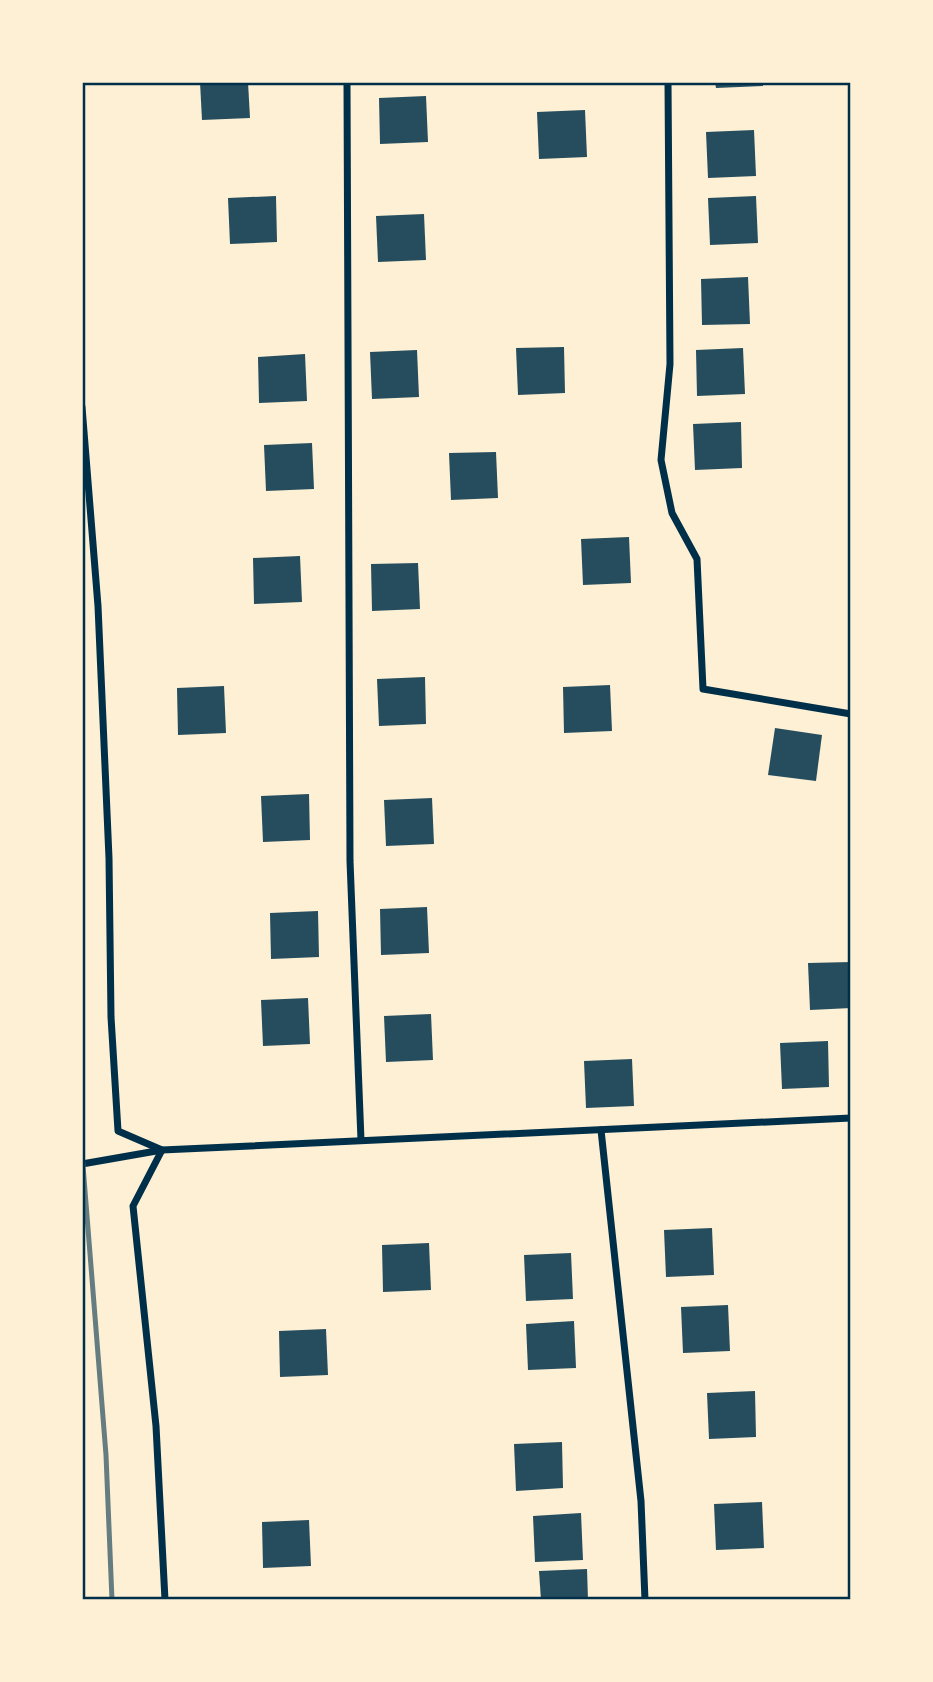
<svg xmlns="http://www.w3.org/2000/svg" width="933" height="1682" viewBox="0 0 933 1682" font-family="'DM Sans',sans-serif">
	<rect width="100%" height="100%" fill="#fdf0d5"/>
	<g fill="#264d5e">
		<polygon points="200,82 248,82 250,118 202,120"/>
		<polygon points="715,82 763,82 763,86 716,88"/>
		<polygon points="426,96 428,142 380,144 379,98"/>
		<polygon points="585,110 587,157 539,159 537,112"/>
		<polygon points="754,130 756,176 708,178 706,132"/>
		<polygon points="276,196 277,242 230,244 228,198"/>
		<polygon points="756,196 758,243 710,245 708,198"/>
		<polygon points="424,214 426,260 378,262 376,216"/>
		<polygon points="748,277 750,324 702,325 701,279"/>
		<polygon points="564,347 565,393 518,395 516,348"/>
		<polygon points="743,348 745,394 697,396 696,350"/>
		<polygon points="417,350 419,397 372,399 370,352"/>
		<polygon points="305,354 307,401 259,403 258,357"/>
		<polygon points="741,422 742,468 695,470 693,424"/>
		<polygon points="312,443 314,489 266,491 264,445"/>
		<polygon points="496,452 498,498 451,500 449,453"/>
		<polygon points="629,537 631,583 583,585 581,539"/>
		<polygon points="300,556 302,602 254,604 253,558"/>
		<polygon points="418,563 420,609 372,611 371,564"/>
		<polygon points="425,677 426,724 379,726 377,679"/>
		<polygon points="610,685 612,731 564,733 563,687"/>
		<polygon points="224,686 226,733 178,735 177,688"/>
		<polygon points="775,728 822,735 816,781 768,775"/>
		<polygon points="309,794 310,840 263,842 261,796"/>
		<polygon points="432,798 434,844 386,846 384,800"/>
		<polygon points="427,907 429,953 381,955 380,909"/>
		<polygon points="318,911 319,957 271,959 270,913"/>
		<polygon points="851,962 851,1008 810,1010 808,963"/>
		<polygon points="308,998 310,1044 263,1046 261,1000"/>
		<polygon points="431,1014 433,1060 386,1062 384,1016"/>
		<polygon points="828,1041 829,1087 782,1089 780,1043"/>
		<polygon points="632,1059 634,1106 586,1108 584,1061"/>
		<polygon points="712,1228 714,1275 666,1277 664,1230"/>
		<polygon points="429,1243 431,1290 383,1292 382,1245"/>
		<polygon points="571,1253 573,1299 526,1301 524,1255"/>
		<polygon points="728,1305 730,1351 683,1353 681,1307"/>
		<polygon points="574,1321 576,1368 528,1370 526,1324"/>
		<polygon points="326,1329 328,1375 280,1377 279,1331"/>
		<polygon points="755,1391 756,1437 709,1439 707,1393"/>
		<polygon points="562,1442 563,1488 516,1491 514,1444"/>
		<polygon points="762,1502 764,1548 716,1550 714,1504"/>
		<polygon points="581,1513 583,1560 535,1562 533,1516"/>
		<polygon points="309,1520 311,1566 263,1568 262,1522"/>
		<polygon points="587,1569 588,1600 541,1600 539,1571"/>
	</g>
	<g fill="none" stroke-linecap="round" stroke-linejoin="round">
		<g stroke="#003049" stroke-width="7">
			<polyline points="347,82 350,861 361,1140"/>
			<polyline points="668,82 670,364 661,460 672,513 697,559 703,689 851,714"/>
			<polyline points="82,407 98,606 109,858 111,1017 118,1131 162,1150 133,1206 156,1426 165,1600"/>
			<polyline points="601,1130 641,1501 645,1600"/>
			<polyline points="82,1164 162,1150 851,1118"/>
		</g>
		<polyline stroke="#657d81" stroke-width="5" points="82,1153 106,1455 112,1600"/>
	</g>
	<rect width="933" height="1682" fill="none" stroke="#fdf0d5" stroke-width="168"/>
	<rect x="84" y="84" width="765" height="1514" fill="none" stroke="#003049" stroke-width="2.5"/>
</svg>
